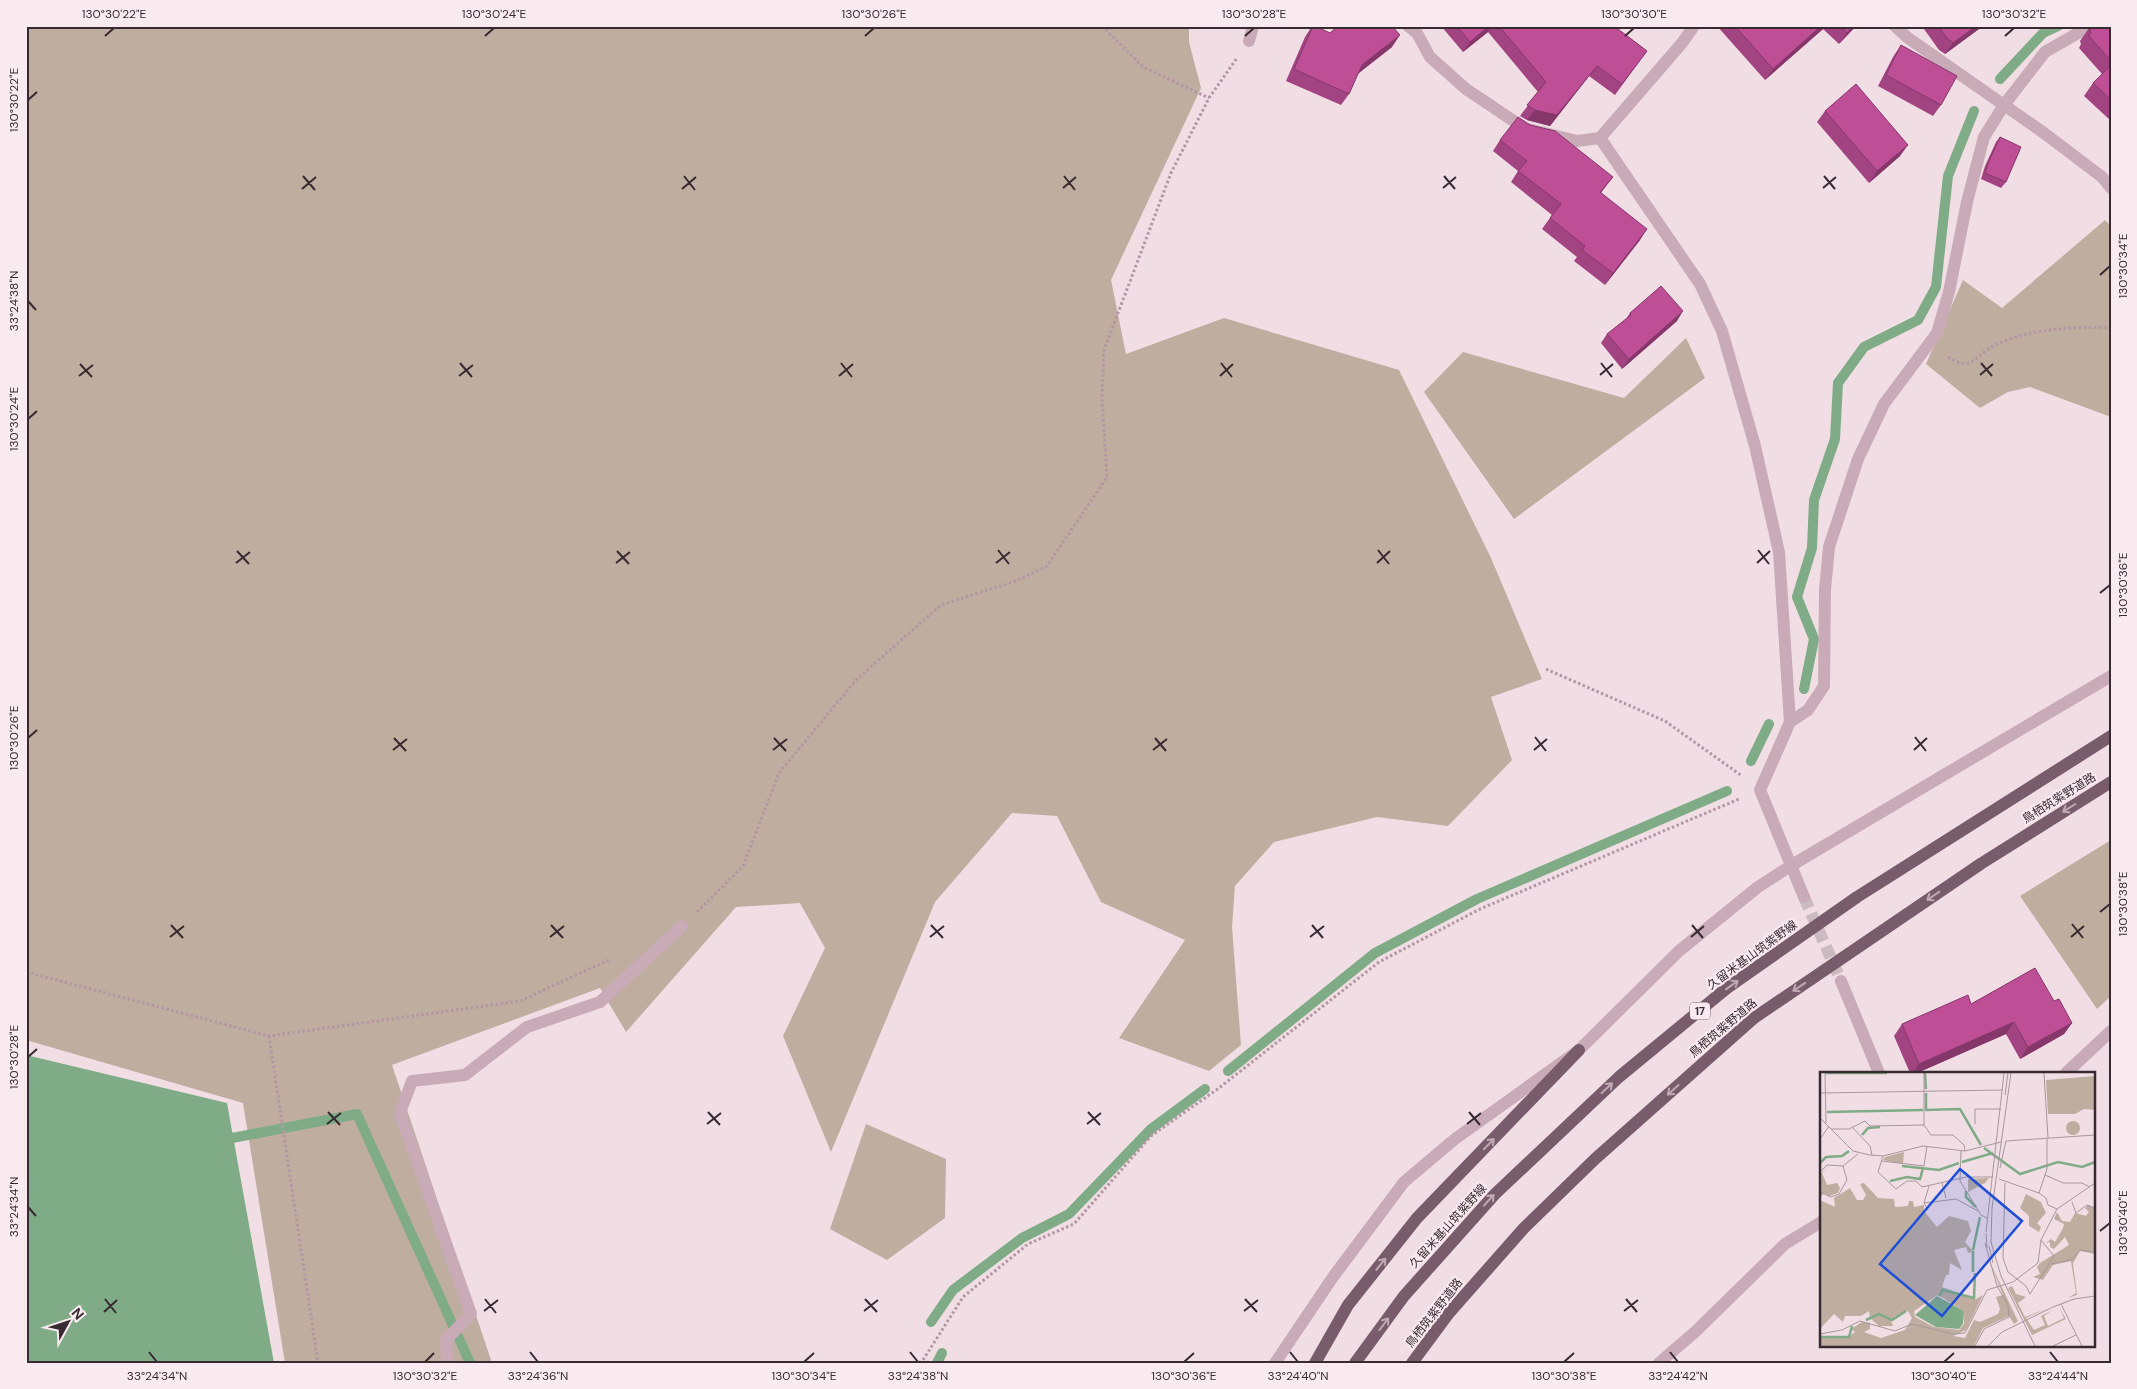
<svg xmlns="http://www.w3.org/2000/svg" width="2137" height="1389" viewBox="0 0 2137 1389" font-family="'DM Sans','Noto Sans JP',sans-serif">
	<rect width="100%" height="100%" fill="#f1dee5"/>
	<g fill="#bfad9f">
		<polygon points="26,26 1189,26 1189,42 1201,88 1111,280 1126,354 1224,318 1399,370 1491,558 1542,679 1491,697 1512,760 1448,826 1377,817 1274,842 1235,886 1232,927 1241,1045 1209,1071 1119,1038 1185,940 1101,902 1057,816 1012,813 935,902 831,1152 783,1036 825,948 800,903 736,907 626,1032 600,988 392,1065 492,1363 285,1363 243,1103 26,1040"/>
		<polygon points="2105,220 2111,226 2111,417 2030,387 2008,392 1980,408 1926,364 1963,280 2002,308"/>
		<polygon points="1686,338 1705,378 1514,519 1424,392 1463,352 1624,398"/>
		<polygon points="2111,840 2111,996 2097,1009 2020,896"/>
		<polygon points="866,1124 946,1159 945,1218 887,1260 830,1229"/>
	</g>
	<polygon fill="#7fac86" points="26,1055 227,1103 274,1363 26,1363"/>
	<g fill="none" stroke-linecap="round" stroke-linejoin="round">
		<g stroke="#7fac86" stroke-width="10">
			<polyline points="2000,79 2043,33 2058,26"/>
			<polyline points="1804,689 1814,639 1797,597 1812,548 1814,500 1835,439 1838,383 1864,347 1918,320 1936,287 1948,176 1974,111"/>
			<polyline points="1751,761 1769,724"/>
			<polyline points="1228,1071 1375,953 1477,899 1727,791"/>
			<polyline points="222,1140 357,1114 470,1363"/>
			<polyline points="931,1322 953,1290 1022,1238 1069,1214 1151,1129 1205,1089"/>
			<polyline points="937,1363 942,1353"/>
		</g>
		<polyline stroke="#ccbac1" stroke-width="12" stroke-dasharray="12 6" stroke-linecap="butt" points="1804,897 1841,981"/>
		<g stroke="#b495a3" stroke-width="3" stroke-dasharray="2.5 2.5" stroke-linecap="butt">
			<polyline points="1102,26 1143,67 1209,98"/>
			<path d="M1948,357C1974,374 1976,353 1997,344C2030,329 2075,326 2111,328"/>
			<polyline points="1546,669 1665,721 1742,776"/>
			<polyline points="697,912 743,866 779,773 856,680 941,605 1016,581 1047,566 1107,477 1102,398 1104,350 1171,173 1209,98 1237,58"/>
			<polyline points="26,972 269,1036 520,1001 611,959"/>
			<polyline points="269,1036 318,1363"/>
			<polyline points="919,1363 923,1360 963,1297 1028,1244 1074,1224 1151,1136 1219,1088 1379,962 1480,909 1739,799"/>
		</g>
		<polyline stroke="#c9abb7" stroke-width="12" points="447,1363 446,1340 471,1314 400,1113 412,1081 465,1075 527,1027 600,1002 682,926"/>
		<g stroke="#c9abb7" stroke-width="12">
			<polyline points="1408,26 1417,33 1430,57 1466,89 1524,128 1577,141 1600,138 1682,43 1694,26"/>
			<polyline points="1895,26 1908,38 2044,133 2102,177 2111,188"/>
			<polyline points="1249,41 1253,26"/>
			<polyline points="1600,138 1700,284 1722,331 1755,446 1779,552 1790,722"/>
			<polyline points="1804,897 1760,790 1790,722 1808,710 1824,686 1825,590 1829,547 1858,459 1884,404 1937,333 1949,292 1967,202 1984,137 2004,105 2045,52 2090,26"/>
			<polyline points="1841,981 1879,1073"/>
			<polyline points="2066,1073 2111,1031"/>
			<polyline points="1275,1363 1333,1277 1404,1182 1455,1139 1579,1050 1679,951 1758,887 1792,865 2111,676"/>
			<polyline points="1659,1363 1695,1332 1785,1244 1821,1222"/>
		</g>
		<g stroke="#785c6b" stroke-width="12">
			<polyline points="1315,1363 1348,1305 1417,1218 1579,1050"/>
			<polyline points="1355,1363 1404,1296 1495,1194 1619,1077 1727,988 1857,897 2111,736"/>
			<polyline points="1412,1363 1449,1313 1524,1228 1595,1159 1754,1018 1982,863 2111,782"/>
		</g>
	</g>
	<g fill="#a34482">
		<polygon points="1312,26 1330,33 1392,47 1358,73 1349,94 1341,105 1286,81 1305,37"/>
		<polygon points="1441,26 1614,26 1647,51 1615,95 1589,76 1550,126 1527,120 1520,116 1538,92 1488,32 1463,52"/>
		<polygon points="1717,26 1856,26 1839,44 1823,29 1765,80"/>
		<polygon points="1926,26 1983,26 1945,54 1939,50 1924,29"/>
		<polygon points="2111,26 2111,121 2084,96 2093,83 2102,74 2079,48 2081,44 2080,41 2089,28"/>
		<polygon points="1901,45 1941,105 1933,116 1878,86 1893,57"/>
		<polygon points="1825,111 1900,156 1869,183 1817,122"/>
		<polygon points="2000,137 2006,182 2001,188 1981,179 1985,166 1996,142"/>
		<polygon points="1500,140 1613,177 1601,193 1640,240 1605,285 1574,261 1577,257 1542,229 1552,215 1511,182 1518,171 1493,151"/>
		<polygon points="1630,313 1677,321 1622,369 1601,343 1607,334 1626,319"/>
		<polygon points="2054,1001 2072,1023 2064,1034 2020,1059 2006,1034 1917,1073 1910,1073 1894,1036 1902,1024 1971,1004"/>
	</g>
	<g fill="#85376a">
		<polygon points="1489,26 1491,26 1488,32 1463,52 1470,42"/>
		<polygon points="1821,26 1825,26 1823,29 1765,80 1773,69"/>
		<polygon points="1853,26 1856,26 1839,44 1847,33"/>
		<polygon points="1976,26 1983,26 1945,54 1953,43"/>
		<polygon points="1400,35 1392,47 1354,77 1362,65"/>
		<polygon points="1597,66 1589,76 1550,126 1527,120 1535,110"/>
		<polygon points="1908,145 1900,156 1869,183 1877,171"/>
		<polygon points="1647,229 1640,240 1605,285 1613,273"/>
		<polygon points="1683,311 1677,321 1622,369 1629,359"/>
		<polygon points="2014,1022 2006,1034 1917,1073 1913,1073 1919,1064"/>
		<polygon points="2072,1023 2064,1034 2020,1059 2028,1047"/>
	</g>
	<g fill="#be4f97" stroke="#85376a">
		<polygon points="1313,26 1315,26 1330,33 1338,26 1392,26 1400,35 1362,65 1349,94 1294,69"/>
		<polygon points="1457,26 1489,26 1470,42"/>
		<polygon points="1499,26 1614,26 1647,51 1622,84 1597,66 1557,115 1535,110 1527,105 1546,82"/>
		<polygon points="1735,26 1821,26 1773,69"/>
		<polygon points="1841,26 1853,26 1847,33"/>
		<polygon points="1938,26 1976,26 1953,43 1947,38"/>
		<polygon points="2092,26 2111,26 2111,61 2088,35 2091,33 2089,28"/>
		<polygon points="1901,45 1957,76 1941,105 1886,75"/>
		<polygon points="2111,65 2111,100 2093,83"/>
		<polygon points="1856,84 1908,145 1877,171 1825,111"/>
		<polygon points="1518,117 1530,125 1555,131 1613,177 1600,192 1647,229 1613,273 1582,250 1585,246 1550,218 1561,204 1518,171 1527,161 1500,140"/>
		<polygon points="2000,137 2021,147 2006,182 1985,173 1989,161"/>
		<polygon points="1661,286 1683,311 1629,359 1607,334 1631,315 1630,313"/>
		<polygon points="2035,968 2054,1001 2059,999 2072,1023 2028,1047 2014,1022 1919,1064 1902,1024 1968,995 1971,1004"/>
	</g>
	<defs><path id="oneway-shaft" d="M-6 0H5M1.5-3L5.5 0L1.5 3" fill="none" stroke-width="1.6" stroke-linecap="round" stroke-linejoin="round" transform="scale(1.25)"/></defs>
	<g stroke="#bfaab4">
		<use href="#oneway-shaft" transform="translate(2069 808) rotate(148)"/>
		<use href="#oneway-shaft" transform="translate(1933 896) rotate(146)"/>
		<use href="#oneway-shaft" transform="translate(1732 985) rotate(-36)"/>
		<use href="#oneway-shaft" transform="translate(1799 987) rotate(146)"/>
		<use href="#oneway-shaft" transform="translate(1607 1088) rotate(-43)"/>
		<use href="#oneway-shaft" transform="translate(1673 1090) rotate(138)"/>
		<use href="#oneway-shaft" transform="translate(1489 1144) rotate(-46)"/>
		<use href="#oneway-shaft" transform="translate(1489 1200) rotate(-48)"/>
		<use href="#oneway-shaft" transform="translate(1381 1264) rotate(-51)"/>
		<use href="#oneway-shaft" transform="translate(1384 1324) rotate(-53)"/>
	</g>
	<path fill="none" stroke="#372a31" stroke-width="2" d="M105,36L114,28M485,36L494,28M865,36L874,28M1245,36L1254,28M1625,36L1634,28M2005,36L2014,28M28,100L37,92M303,176L315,190M684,176L695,190M1064,176L1075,190M1444,176L1455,189M1824,176L1835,189M1063,188L1076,177M1443,188L1456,177M1823,188L1836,177M302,189L316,177M682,189L696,177M2100,275L2110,266M28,301L36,310M460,363L472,377M841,363L852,377M1221,363L1232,377M1601,363L1612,377M1981,363L1992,376M80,364L92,377M1600,375L1613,364M1980,375L1993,364M79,376L93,365M459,376L473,365M839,376L853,364M1220,376L1233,364M28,419L37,411M998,550L1009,564M1378,550L1389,564M1758,550L1769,564M237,551L249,564M617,551L629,564M236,563L250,552M616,563L630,552M996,563L1010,552M1377,563L1390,551M1757,563L1770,551M2100,593L2110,585M1535,737L1546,751M1915,737L1926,751M28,738L37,730M394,738L406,751M774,738L786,751M1155,738L1166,751M393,750L407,739M773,750L787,739M1153,750L1167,739M1534,750L1547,739M1914,750L1927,738M2100,912L2110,904M2072,924L2083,938M171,925L183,938M551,925L563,938M931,925L943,938M1312,925L1323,938M1692,925L1703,938M170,937L184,926M550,937L564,926M930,937L944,926M1310,937L1324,926M1691,937L1704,926M2071,937L2084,926M28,1057L37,1049M328,1112L340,1125M708,1112L720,1125M1088,1112L1100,1125M1469,1112L1480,1125M327,1124L341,1113M707,1124L721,1113M1087,1124L1101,1113M1467,1124L1481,1113M28,1207L36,1216M2100,1231L2110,1223M105,1299L116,1313M485,1299L496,1313M865,1299L877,1312M1245,1299L1257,1312M1626,1299L1637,1312M484,1311L498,1300M864,1311L878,1300M1244,1311L1258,1300M1624,1311L1638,1300M104,1312L117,1300M149,1352L157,1362M530,1352L538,1362M910,1352L918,1362M1290,1352L1298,1362M1670,1352L1678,1362M2050,1352L2058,1362M425,1362L434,1353M804,1362L814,1353M1184,1362L1194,1353M1564,1362L1574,1353M1944,1362L1954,1353"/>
	<g text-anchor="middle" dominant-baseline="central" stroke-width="4" stroke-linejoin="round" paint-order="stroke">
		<rect fill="#f9eaef" stroke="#71646a" stroke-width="1" x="1690" y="1002.5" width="20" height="17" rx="4"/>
		<g font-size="11" font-weight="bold" fill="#372a31">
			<text x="1700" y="1011">17</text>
		</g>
		<g font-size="12" fill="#372a31" stroke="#f9eaef">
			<text transform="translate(2059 798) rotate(-32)">鳥栖筑紫野道路</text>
			<text transform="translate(1752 955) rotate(-36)">久留米基山筑紫野線</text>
			<text transform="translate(1723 1028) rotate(-40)">鳥栖筑紫野道路</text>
			<text transform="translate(1448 1226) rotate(-48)">久留米基山筑紫野線</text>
			<text transform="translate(1434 1313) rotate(-52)">鳥栖筑紫野道路</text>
		</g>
	</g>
	<g transform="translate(1820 1072)">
		<rect width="275" height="275" fill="#f1dee5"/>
		<path d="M275,4V38L264,37L255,42H228L226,8ZM246 56a7 7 0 1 1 14 0a7 7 0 1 1-14 0ZM84,80L83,92L63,88L65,85ZM9,93L2,101L7,113L17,111L20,116L18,121L9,124L4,121L0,126V102ZM169,106L165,111L148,120V107ZM44,111L58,126L74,127L75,135L88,134L89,129H93L94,135L104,133V139L117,155L129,144L148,149L151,159L145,170L153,179L148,181L146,175L134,178L142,198L130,191L129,203H126L122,215L156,227L163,223L146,258L133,264L145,266L154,248L160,250L178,242L180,237L176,225L183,223L168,186L198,249L194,252L189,244L163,256L154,274H0V264L28,265L35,260L31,257L42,250L50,251V257L44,260L61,266L85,258L92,246L88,239L84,240L71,249L73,254H59L50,246L49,239L41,244H25L23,250L14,242L0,257V128L15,135L14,126L30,116L37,128H43L46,123L40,112ZM118,223L144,239V252L139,258L114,255L95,245L94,239ZM206,122L221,130L226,141L217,151L221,155L219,160L209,154V144L200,136ZM268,133L275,137V182L260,179L253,191L257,223L248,226L256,221L251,189L233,193L223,208L213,205L220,202L217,195L220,191L249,173L245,165L234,177L230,175V170L226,171L231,167L235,170L243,156L244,152L234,147L237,140L242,149L250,150L255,141L266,144L269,140L265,136ZM192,214L196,222L206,225L198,231L205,245L228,236L206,246L214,258L225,253L221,244L233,238L224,244L228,254L244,246L239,235L246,247L212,263L188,216Z" fill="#bfad9f" fill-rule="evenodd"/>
		<path d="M117,224L144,239L143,252L139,257L116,255L95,243Z" fill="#7fac86"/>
		<path fill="none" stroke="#7fac86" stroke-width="2.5" d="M6,1H67M105,1L106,17M106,21V38L140,37L161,73M7,40L103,38M42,63L48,56L60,55M164,76L200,102L238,90L262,95L275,90M142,90L173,81M0,91L6,85L22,84L29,79M82,94L119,98L139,91M70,109L87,105L100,107L103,96M146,119V125L156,135M153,178L160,145M153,179V200M119,224L123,218L154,226L155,201M46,248L59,242L72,248L86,239M0,265H29L32,254"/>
		<path fill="none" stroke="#a7969d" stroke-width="1" d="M5,1L6,51M104,1V53L111,63H133L144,73L145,79M191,1L172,136L171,170L181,204L215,274M224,1L228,66M0,21L183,18M185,23L188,1M0,46L33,79L50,83L63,84L103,74L145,79L181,70M155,52V37H181M32,55L50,74L52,83M11,57H29L45,49L50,54L104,53M0,67L9,54M186,69L275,63M141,79L140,109L161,143L167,146M63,84L58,100L76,117L87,109H96L102,115L146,105H173M62,89L104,94L107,74M180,96L186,69M0,100L7,93L23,94L38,82M225,103L243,111H262L270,115M179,107L219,121L226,126L228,133L237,137M122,111L126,126M185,111L183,186L188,200L206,214L210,222L234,184L221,168M0,120L11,125L19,122L27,108L23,94M219,121L227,97V67M252,130L256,141L267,133L275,136M104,131L136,127L158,139M108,138L104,131L109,114M166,160L184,1M166,161L167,176M169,174L173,191M231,192L251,188L260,178L275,180M241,232L262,274M0,262L22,258L40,249L75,259L92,252L133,262L145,261L167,218L193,210L218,191L221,168L237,137L275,111M155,274L164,257L189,245L188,233L177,214L165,171M168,274L182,260L233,235L254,227L275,224M233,274L256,263"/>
		<path fill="#1d4ed8" fill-opacity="0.15" stroke="#1d4ed8" stroke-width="2.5" d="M140,97L202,149L122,244L60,192Z"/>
		<rect width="275" height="275" fill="none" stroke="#372a31" stroke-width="2.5"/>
	</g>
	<rect width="2137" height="1389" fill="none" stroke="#f9eaef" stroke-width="55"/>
	<g transform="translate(68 1322) rotate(50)" stroke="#f9eaef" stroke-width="4" paint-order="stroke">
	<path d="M0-4L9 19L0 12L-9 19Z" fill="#372a31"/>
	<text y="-8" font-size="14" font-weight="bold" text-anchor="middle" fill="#372a31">N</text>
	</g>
	<rect x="28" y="28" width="2082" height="1334" fill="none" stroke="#372a31" stroke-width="2"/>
	<g font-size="12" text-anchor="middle" fill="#372a31">
		<text x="114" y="18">130°30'22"E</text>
		<text x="494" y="18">130°30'24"E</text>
		<text x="874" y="18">130°30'26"E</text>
		<text x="1254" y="18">130°30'28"E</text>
		<text x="1634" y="18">130°30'30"E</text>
		<text x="2014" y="18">130°30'32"E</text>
		<text transform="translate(14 100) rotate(-90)" y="4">130°30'22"E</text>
		<text transform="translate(2123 266) rotate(-90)" y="4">130°30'34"E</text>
		<text transform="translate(14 301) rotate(-90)" y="4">33°24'38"N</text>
		<text transform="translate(14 419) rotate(-90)" y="4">130°30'24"E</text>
		<text transform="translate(2123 585) rotate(-90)" y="4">130°30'36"E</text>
		<text transform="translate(14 738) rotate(-90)" y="4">130°30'26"E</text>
		<text transform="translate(2123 904) rotate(-90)" y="4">130°30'38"E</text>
		<text transform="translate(14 1057) rotate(-90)" y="4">130°30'28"E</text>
		<text transform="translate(14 1207) rotate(-90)" y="4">33°24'34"N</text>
		<text transform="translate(2123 1223) rotate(-90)" y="4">130°30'40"E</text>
		<text x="157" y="1380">33°24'34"N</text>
		<text x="425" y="1380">130°30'32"E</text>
		<text x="538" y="1380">33°24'36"N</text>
		<text x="804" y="1380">130°30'34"E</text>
		<text x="918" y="1380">33°24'38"N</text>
		<text x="1184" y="1380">130°30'36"E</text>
		<text x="1298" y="1380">33°24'40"N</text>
		<text x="1564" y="1380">130°30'38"E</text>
		<text x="1678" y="1380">33°24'42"N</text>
		<text x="1944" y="1380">130°30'40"E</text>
		<text x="2058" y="1380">33°24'44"N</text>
	</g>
</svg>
